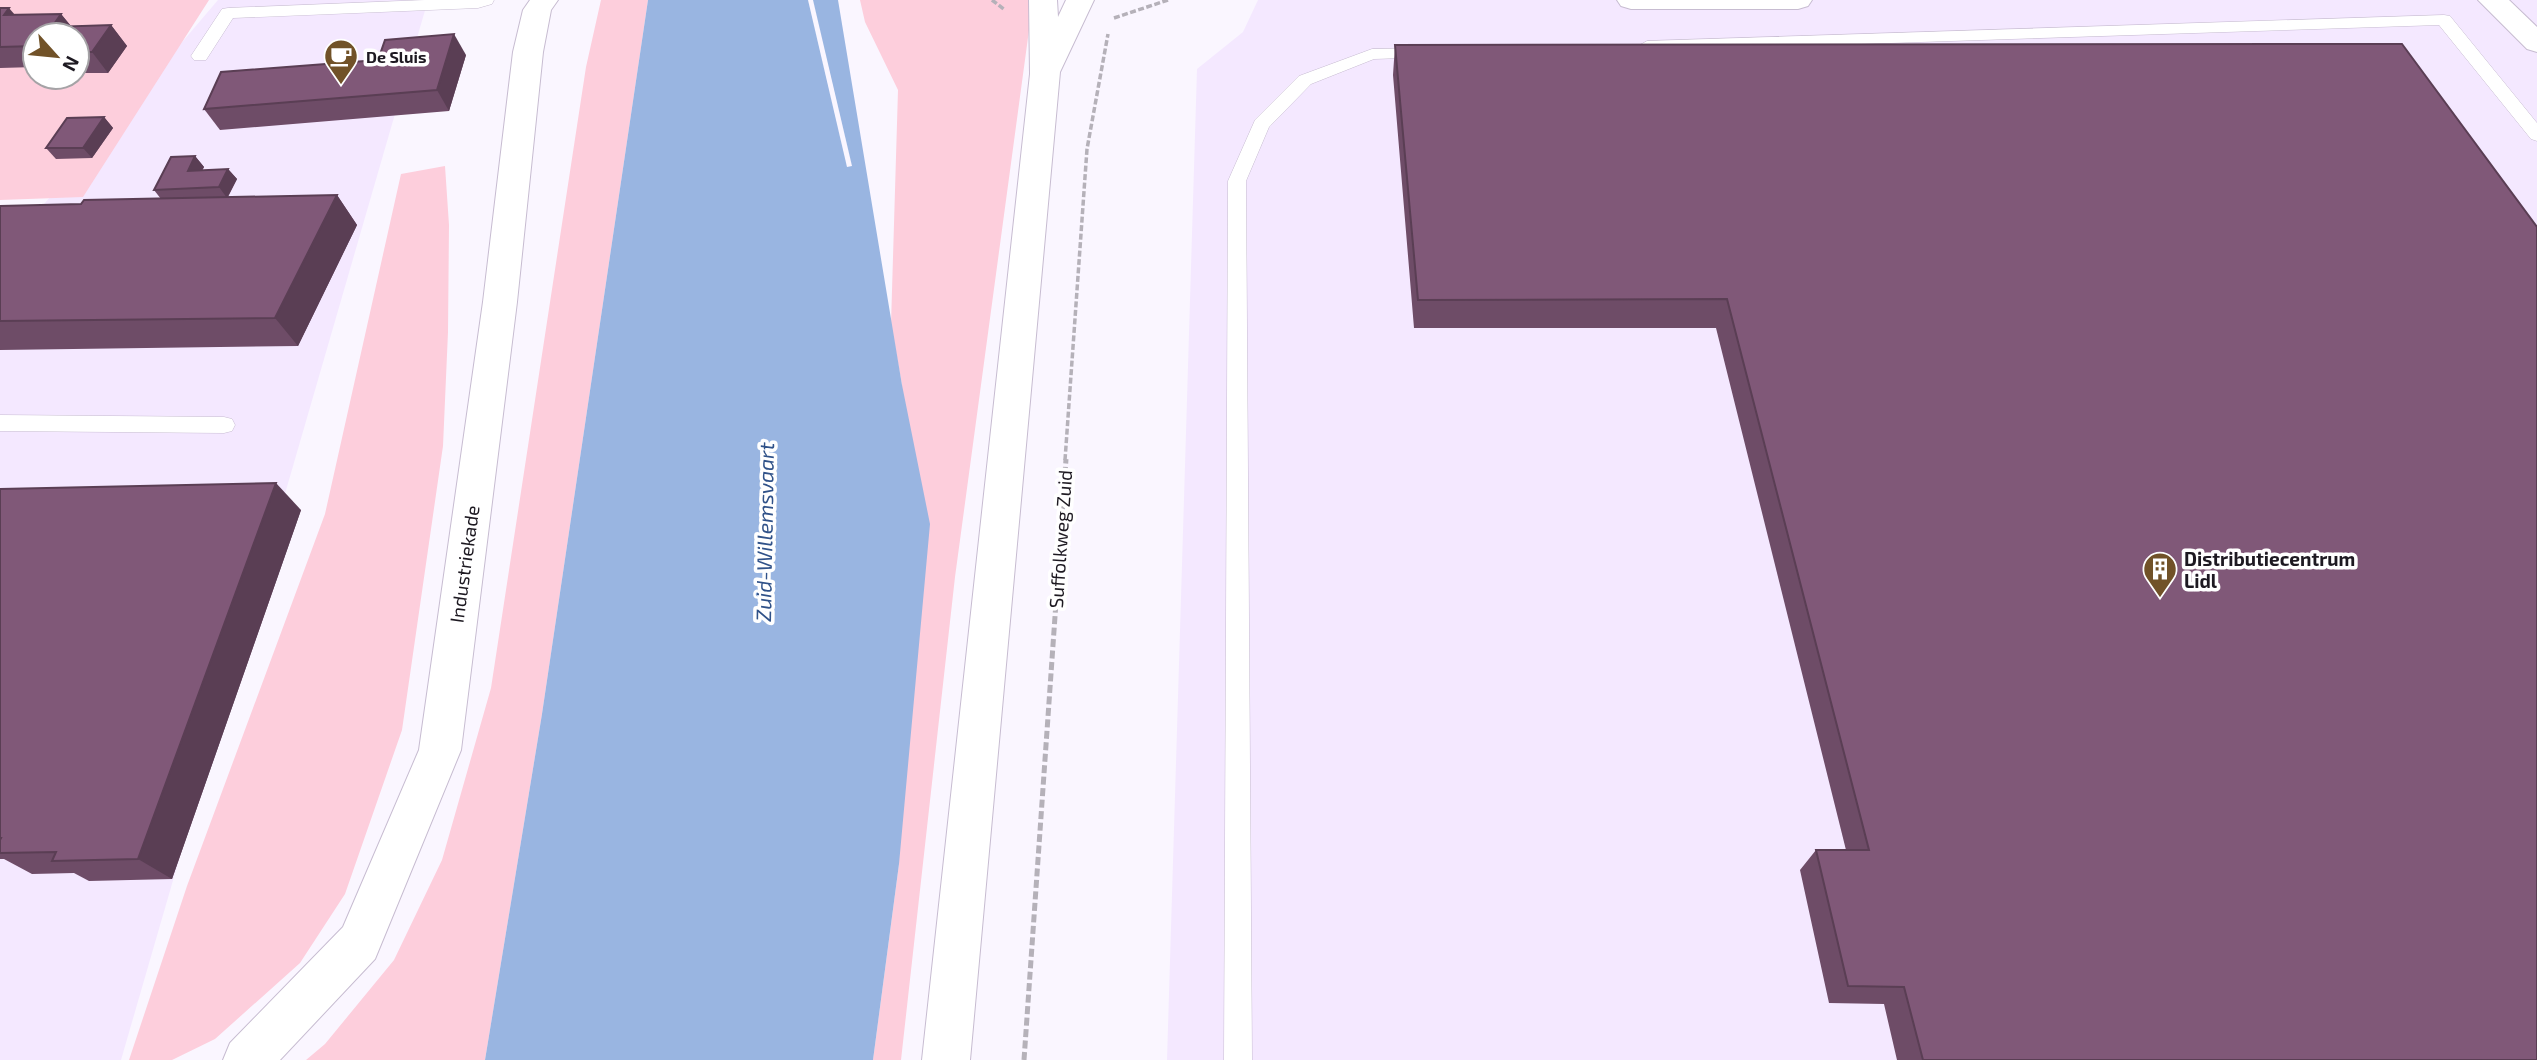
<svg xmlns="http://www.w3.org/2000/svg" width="2537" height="1060" viewBox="0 0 2537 1060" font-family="'Exo 2',sans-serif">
	<rect width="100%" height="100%" fill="#faf6ff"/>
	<g fill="#f4e8ff">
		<polygon points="218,0 428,0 121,1060 0,1060 0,212 39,210"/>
		<polygon points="1258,0 2537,0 2537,1060 1167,1060 1197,69 1243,32"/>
	</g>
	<g fill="#fdcedc" fill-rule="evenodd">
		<path d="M0,0H209L83,197L0,200ZM35,35H77V77H35Z"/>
		<polygon points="601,0 648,0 542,714 485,1060 306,1060 325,1044 394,960 442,860 491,688 586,67"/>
		<polygon points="860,0 1029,0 1032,8 955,577 901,1060 873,1060 899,864 902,385 891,324 898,90 865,22"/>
		<polygon points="445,166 449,225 448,332 443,446 402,730 345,894 300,963 215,1039 172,1060 129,1060 187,886 325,514 401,174"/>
	</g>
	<polygon fill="#99b5e1" points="648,0 838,0 902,385 930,524 899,864 873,1060 485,1060 542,714"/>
	<polygon fill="#faf6ff" points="808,0 813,0 852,166 847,167"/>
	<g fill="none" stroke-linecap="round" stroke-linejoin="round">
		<g stroke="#c7bcd1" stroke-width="1">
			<g id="lane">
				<polygon points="425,0 494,0 492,4 478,8 233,18 206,60 194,60 191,56 222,9 228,8"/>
				<polygon points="2444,15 2450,16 2537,123 2537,141 2531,139 2439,25 1647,51 1638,46 1647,41"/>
				<polygon points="1424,48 1430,49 1433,53 1430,57 1374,59 1311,84 1269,127 1246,181 1252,1060 1224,1060 1228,181 1255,120 1299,76 1372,49"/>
				<polygon points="0,415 224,417 232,419 235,425 232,431 224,433 0,431"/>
			</g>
		</g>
		<g stroke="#c7bcd1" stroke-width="2">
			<g id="street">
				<polygon points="530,0 558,0 551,10 543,52 517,302 461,750 375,959 280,1060 223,1060 230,1043 343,927 419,750 483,302 513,52 523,10"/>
				<polygon points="1617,0 1812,0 1808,6 1798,9 1631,9 1621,6"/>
				<polygon points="2478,0 2509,0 2537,27 2537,52 2527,49"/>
			</g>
		</g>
		<g stroke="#c7bcd1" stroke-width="2">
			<polygon id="secondary" points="1029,0 1057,0 1058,17 1066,0 1094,0 1060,72 970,1060 922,1060 1030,74"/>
		</g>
		<g stroke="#b5b1b9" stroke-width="3.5" stroke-dasharray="6 2.5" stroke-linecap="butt">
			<polyline points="992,0 1005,10"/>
			<polyline points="1114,18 1168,0"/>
			<polyline points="1065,460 1087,149 1108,34"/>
		</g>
		<polyline stroke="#b5b1b9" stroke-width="5" stroke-dasharray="8 3.5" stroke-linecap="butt" points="1024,1060 1066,459"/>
		<use href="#lane" fill="#fff" fill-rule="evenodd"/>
		<use href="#street" fill="#fff" fill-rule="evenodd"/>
		<use href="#secondary" fill="#fff" fill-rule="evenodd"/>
	</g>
	<g fill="#6e4c67">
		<polygon points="0,8 15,15 61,14 71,26 111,25 127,46 108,73 77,73 77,35 35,35 35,67 0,68"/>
		<polygon points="2402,44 2537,1060 1897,1060 1884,1004 1829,1003 1800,870 1816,850 1846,850 1716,328 1414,328 1393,75 1395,45"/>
		<polygon points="466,55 449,111 220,130 204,109"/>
		<polygon points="104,117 113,128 92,158 56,159 46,148"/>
		<polygon points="195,156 204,167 202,170 228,169 237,179 228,197 337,195 357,225 298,346 0,350 0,206 81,204 161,199 154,190"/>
		<polygon points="0,489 301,510 172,879 89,881 74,873 32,874 4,859 0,859"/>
	</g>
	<g fill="#5a3e54">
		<polygon points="9,8 27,29 4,15"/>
		<polygon points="61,14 78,35 52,27"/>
		<polygon points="111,25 127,46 108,73 92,52"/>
		<polygon points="454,34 466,55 449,111 437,90"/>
		<polygon points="104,117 113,128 92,158 83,148"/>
		<polygon points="195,156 204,167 197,181 188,171"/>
		<polygon points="228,169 237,179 227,198 219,187"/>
		<polygon points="337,195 357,225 298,346 275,318"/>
		<polygon points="276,483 301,510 172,879 138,859"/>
	</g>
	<g fill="#805878" stroke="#5a3e54" stroke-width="2">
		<polygon points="0,8 9,8 4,15 61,14 52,27 111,25 92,52 77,52 77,35 35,35 35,46 0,47"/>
		<polygon points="454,34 437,90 204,109 221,72 378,60 385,40"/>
		<polygon points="2402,44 2537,227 2537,1060 1923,1060 1904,987 1848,986 1816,850 1869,850 1727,299 1418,300 1395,45"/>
		<polygon points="104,117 83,148 46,148 67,118"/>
		<polygon points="195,156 188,171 228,169 219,187 154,190 171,157"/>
		<polygon points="337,195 275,318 0,321 0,206 81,204 84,200"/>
		<polygon points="276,483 138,859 52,861 56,852 0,853 0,840 1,838 0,838 0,489"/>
	</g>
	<defs>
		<g id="cafe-pin" transform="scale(1.75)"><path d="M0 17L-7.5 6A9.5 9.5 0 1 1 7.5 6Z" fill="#715228" stroke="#fff"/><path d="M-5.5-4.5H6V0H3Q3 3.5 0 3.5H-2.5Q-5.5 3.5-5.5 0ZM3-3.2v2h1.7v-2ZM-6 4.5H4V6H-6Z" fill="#fff"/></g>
		<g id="building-pin" transform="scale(1.75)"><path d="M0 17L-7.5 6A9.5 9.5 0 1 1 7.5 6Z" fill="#715228" stroke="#fff"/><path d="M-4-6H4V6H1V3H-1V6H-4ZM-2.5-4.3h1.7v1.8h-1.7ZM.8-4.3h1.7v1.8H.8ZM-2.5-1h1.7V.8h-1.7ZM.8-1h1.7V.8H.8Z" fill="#fff"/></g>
	</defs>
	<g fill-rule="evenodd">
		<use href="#cafe-pin" x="341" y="56"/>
		<use href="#building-pin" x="2160" y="569"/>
	</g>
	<g text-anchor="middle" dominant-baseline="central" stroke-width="7" stroke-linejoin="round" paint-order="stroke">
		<g font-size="16" font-weight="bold" fill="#1d1921" stroke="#fff" text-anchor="start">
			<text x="366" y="56">De Sluis</text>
		</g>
		<g font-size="19" fill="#1d1921" stroke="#fff">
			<text transform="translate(1060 539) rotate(-86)">Suffolkweg Zuid</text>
			<text transform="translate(464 564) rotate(-82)">Industriekade</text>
		</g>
		<g font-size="19" font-weight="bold" fill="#1d1921" stroke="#fff" text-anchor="start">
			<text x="2184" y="558">Distributiecentrum<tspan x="2184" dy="22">Lidl</tspan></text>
		</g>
		<g font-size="21" font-style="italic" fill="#305289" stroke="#fff">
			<text transform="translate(764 532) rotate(-89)">Zuid-Willemsvaart</text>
		</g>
	</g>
	<g transform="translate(56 56) rotate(117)"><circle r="33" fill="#ffffff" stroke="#a5a3a6" stroke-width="2"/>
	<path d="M0-5L12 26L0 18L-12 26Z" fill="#715228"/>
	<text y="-10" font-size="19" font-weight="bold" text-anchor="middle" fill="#1d1921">N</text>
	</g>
</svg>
